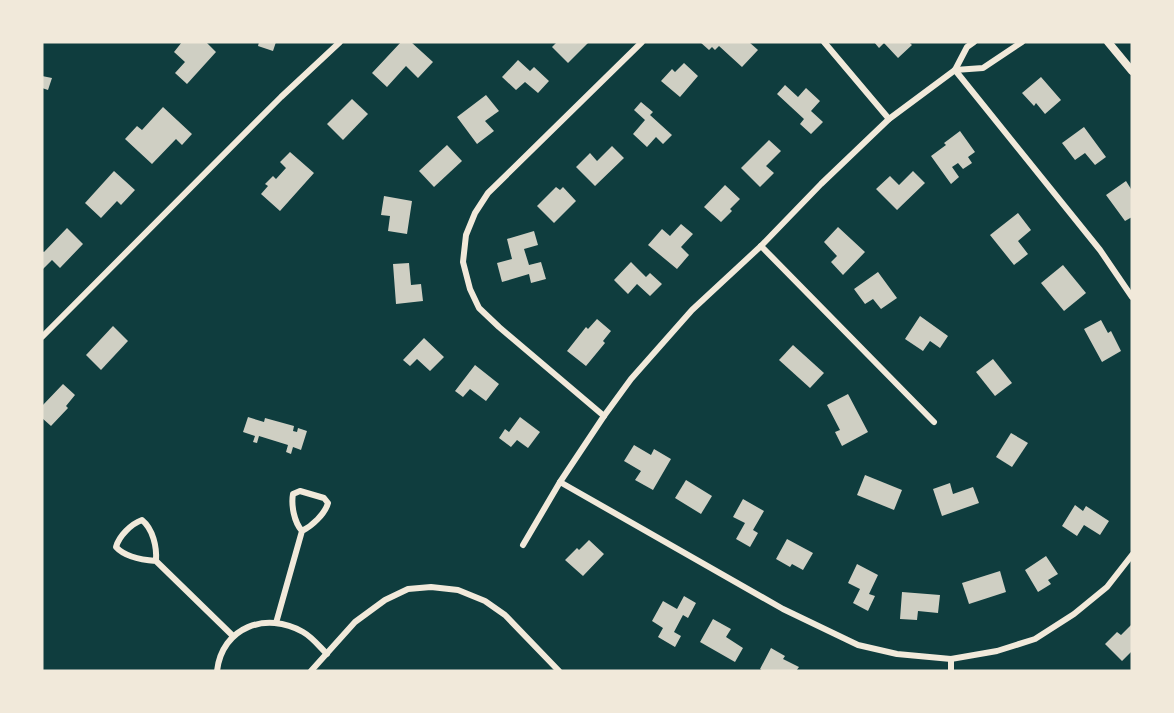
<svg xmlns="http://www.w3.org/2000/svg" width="1174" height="713" viewBox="0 0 1174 713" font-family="'PT Sans',sans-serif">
	<rect width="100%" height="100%" fill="#0f3d3e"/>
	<g fill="#cfcfc3">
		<polygon points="182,42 206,42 216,52 187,84 175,73 185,62 174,52"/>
		<polygon points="259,42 276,42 273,51 258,46"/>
		<polygon points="401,42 411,42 433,62 418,78 406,66 387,87 372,73"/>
		<polygon points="557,42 589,42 568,63 552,47"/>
		<polygon points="700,42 749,42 758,50 742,67 719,46 715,50 712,47 709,50"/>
		<polygon points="874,42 909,42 912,45 898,58 884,43 879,48"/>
		<polygon points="518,60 530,71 534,67 549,81 538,93 525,82 516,90 502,77"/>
		<polygon points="684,63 698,76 680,97 661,81 672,69 675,72"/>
		<polygon points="42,76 52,78 48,90 42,88"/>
		<polygon points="1041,77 1061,100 1045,114 1036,103 1034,106 1022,93"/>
		<polygon points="785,85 798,97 806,88 820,101 811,111 823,122 811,134 800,124 804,119 777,94"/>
		<polygon points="486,95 499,111 485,121 494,131 477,144 457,117"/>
		<polygon points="352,99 368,114 343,140 327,124"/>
		<polygon points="641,102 653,112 650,115 672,135 663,144 656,137 647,147 633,134 645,120 634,110"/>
		<polygon points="163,107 192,134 182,145 176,139 152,164 125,139 137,126 142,130"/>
		<polygon points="1084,127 1106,157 1095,165 1085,153 1075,160 1062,143"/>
		<polygon points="960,131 975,152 968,157 972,163 963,169 958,163 952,167 959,177 951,184 931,156 946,145 944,143"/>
		<polygon points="769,140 781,151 766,166 774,173 760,187 741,168"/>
		<polygon points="447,145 462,161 434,187 419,171"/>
		<polygon points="612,146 624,158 595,186 576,167 590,153 597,161"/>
		<polygon points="290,152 314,173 280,211 261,194 268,186 265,184 273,176 276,179 286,168 280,162"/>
		<polygon points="114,171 135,190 121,205 117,201 101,218 85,203"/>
		<polygon points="913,171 925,183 897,210 876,189 890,176 899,185"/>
		<polygon points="1126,181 1131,189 1132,188 1132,217 1125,221 1106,195"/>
		<polygon points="725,185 740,199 730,209 732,211 721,222 704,207"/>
		<polygon points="556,187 560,190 563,187 576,201 554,223 537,206"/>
		<polygon points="384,196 412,201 407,234 388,231 390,216 381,215"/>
		<polygon points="1018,213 1031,230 1018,241 1028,254 1014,265 990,235"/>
		<polygon points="681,224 693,234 681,247 689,255 677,269 648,245 662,229 670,236"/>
		<polygon points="838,227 865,252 843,275 831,262 837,256 824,242"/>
		<polygon points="67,228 83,244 60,268 52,260 42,270 42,251 44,252"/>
		<polygon points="534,231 538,245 524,249 529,265 541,262 546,279 531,283 529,274 502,282 497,263 512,259 507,239"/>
		<polygon points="631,262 646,277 650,273 662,284 650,296 637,284 628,294 614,280"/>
		<polygon points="409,263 411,285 421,284 423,301 396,304 393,264"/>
		<polygon points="1063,265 1086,293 1064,311 1041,283"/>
		<polygon points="878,272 897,298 881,309 873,299 865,304 854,289"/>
		<polygon points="920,316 948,336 940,348 930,341 923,351 905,339"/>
		<polygon points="597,319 611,331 603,341 605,343 586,366 567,351 586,327 588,329"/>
		<polygon points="1101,320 1108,333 1111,331 1121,351 1102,362 1084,329"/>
		<polygon points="113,326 128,341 101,370 86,355"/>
		<polygon points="424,338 444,357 430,371 417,359 410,366 403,360"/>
		<polygon points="793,345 824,373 810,388 779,360"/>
		<polygon points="993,359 1012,383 995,396 976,372"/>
		<polygon points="475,365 499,384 486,401 470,389 463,397 455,391"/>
		<polygon points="63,384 75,395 66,406 68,408 51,426 42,418 42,406"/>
		<polygon points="848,394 868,432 842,446 835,432 840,430 827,405"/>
		<polygon points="248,417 264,422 265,418 294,426 293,431 297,432 298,428 307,431 301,450 293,447 291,454 286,452 288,445 259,436 257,443 253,442 255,436 243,432"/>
		<polygon points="520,417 540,432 528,448 517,440 511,447 499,438 505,429 509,432"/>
		<polygon points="1011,433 1028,443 1012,467 996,457"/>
		<polygon points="634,445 651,455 654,449 671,459 653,490 635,480 641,471 624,461"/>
		<polygon points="865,475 902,490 894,510 857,495"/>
		<polygon points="686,480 712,496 701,514 675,498"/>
		<polygon points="950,483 953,494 973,487 979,503 942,516 933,489"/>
		<polygon points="743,499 764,511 753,530 758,533 750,547 736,539 745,523 733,517"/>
		<polygon points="1075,505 1083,511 1086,506 1109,521 1100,535 1084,525 1077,536 1062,526"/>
		<polygon points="787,539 813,553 803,570 792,564 790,567 776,559"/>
		<polygon points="589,540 604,554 583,576 565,560 577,548 579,550"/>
		<polygon points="1046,556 1058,574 1048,580 1051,584 1038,592 1025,570"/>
		<polygon points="857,564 878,575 869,594 875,596 868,611 853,603 860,589 848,583"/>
		<polygon points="1000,571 1006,592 969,604 962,583"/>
		<polygon points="902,592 940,595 938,613 918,611 917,620 900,619"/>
		<polygon points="684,596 696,603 688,618 683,615 674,632 681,636 675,647 658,637 663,628 652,621 663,601 677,609"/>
		<polygon points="713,619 731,629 726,637 743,648 735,662 700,642"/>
		<polygon points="1132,624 1132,651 1122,661 1105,644 1117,632 1121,635"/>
		<polygon points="771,648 785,656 783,659 799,667 796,671 763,671 760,669"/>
	</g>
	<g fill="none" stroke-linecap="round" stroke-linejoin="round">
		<g stroke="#f1e9da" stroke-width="6">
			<polyline points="824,42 889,119"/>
			<polyline points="955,70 1100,250 1132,297"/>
			<polyline points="955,70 983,68 1022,42"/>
			<polyline points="761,246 934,422"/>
			<polyline points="42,337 281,97 340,42"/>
			<polyline points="604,416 499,327 479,308 470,289 463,262 466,235 475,213 488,193 642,42"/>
			<polyline points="560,482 783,609 858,645 897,654 951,659 997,651 1035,639 1074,614 1107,587 1132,555"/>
			<polyline points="523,545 560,482 604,416 631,379 692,310 761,246 821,184 889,119 955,70 967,47 974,42"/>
			<path d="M156,561C143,560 125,557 116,547C119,536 131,524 142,520C153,529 157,547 156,561L233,636"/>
			<path d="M276,623L302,531C312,526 325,514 328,503L324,498L300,491L293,494C291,505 294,522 302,531"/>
			<polyline points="951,659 951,671"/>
			<path d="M217,671C222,627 266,611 303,632C312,637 319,646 327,654"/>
			<polyline points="311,671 355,622 385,600 408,589 431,587 458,590 485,601 505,615 559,671"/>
		</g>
		<polyline stroke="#f1e9da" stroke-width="8" points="1108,42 1132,71"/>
	</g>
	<rect width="1174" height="713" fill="none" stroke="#f1e9da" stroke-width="87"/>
</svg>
